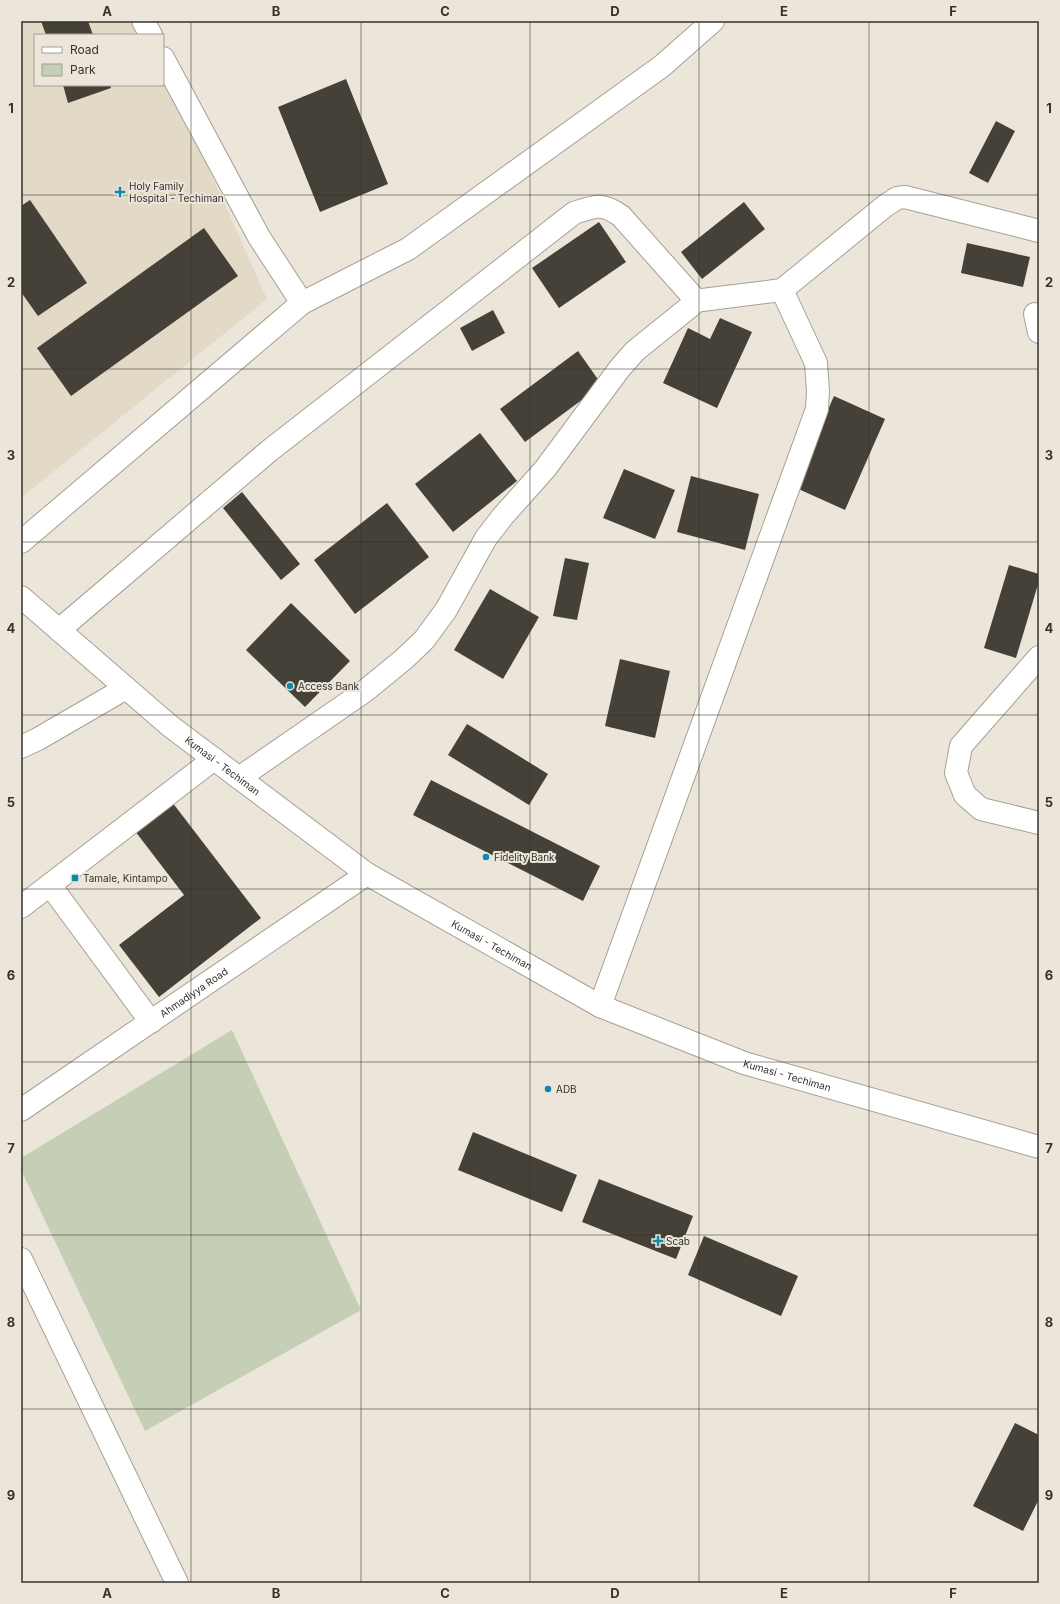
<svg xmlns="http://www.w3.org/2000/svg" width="1060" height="1604" viewBox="0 0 1060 1604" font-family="Inter,sans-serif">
	<rect width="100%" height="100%" fill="#ece6da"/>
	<polygon fill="#e2dac7" points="21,21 143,21 149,35 35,35 35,85 163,85 163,66 267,299 21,498"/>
	<polygon fill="#c4cfb6" points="232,1030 361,1310 145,1431 21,1170 21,1158"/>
	<g fill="#464138">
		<polygon points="41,21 88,21 93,35 46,35"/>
		<polygon points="346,79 388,184 320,212 278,107"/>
		<polygon points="63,85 110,85 111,88 68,103"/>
		<polygon points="996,121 1015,131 988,183 969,173"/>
		<polygon points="30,200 87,283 38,316 21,292 21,206"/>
		<polygon points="744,202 765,229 702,279 681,252"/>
		<polygon points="599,222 626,262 559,308 532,268"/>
		<polygon points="204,228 238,276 71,396 37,348"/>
		<polygon points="967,243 1030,257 1023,287 961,273"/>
		<polygon points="493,310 505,333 472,351 460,328"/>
		<polygon points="720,318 752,332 717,408 663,383 688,328 710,339"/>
		<polygon points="578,351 602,385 525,442 500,409"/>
		<polygon points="834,396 885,419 845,510 794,487"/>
		<polygon points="480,433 517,481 453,532 415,484"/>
		<polygon points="624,469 675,490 655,539 603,518"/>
		<polygon points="691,476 759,494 745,550 677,532"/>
		<polygon points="242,492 300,564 281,580 223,508"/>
		<polygon points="387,503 429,557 355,614 314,560"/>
		<polygon points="565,558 589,563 577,620 553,616"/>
		<polygon points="1009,565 1039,574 1039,581 1016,658 984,648"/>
		<polygon points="490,589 539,617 503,679 454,650"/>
		<polygon points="291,603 350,661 305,707 246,650"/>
		<polygon points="620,659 670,671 655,738 605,726"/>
		<polygon points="467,724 548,774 529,805 448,755"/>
		<polygon points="431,780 600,866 583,901 413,815"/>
		<polygon points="172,802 261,918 159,997 119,945 184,895 135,831"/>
		<polygon points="473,1132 577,1175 562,1212 458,1170"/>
		<polygon points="599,1179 693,1216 676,1259 582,1222"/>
		<polygon points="704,1236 798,1276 781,1316 688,1275"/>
		<polygon points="1015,1423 1039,1435 1039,1499 1023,1531 973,1506"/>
	</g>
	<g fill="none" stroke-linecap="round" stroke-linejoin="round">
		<g stroke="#a6a095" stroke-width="24">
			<g id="minor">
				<polyline points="143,21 151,35"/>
				<polyline points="694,301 782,290 885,206 897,198 905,197 1039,231"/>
				<polyline points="302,303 408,249 662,66 713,21"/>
				<polyline points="1035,314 1039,332"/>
				<polyline points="21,542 302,303 259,237 163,58"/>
				<path d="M59,630L269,451L574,213C595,206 602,202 621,216L694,298L692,305L635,351L620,368L545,469L503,516L486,538L446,610L424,640L404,659L365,691L239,778"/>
				<polyline points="1039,657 961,746 956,773 965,795 981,809 1039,823"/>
				<polyline points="21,747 38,739 126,688"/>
				<polyline points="50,885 151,1022"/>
				<polyline points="21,907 214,759"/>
				<polyline points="600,1006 817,409 818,391 816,363 782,290"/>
				<path id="s1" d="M21,1110L367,874"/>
				<polyline points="21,1259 177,1583"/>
			</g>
		</g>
		<g stroke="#a6a095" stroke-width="24">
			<g id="highway">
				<path id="s2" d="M21,597L170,726L367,874L600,1006L744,1063L1039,1147"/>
			</g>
		</g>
		<use href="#minor" stroke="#fff" stroke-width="22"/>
		<use href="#highway" stroke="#fff" stroke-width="22"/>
	</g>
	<path fill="none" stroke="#34322d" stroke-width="1" stroke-opacity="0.55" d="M191,21V1583M361,21V1583M530,21V1583M699,21V1583M869,21V1583M21,195H1039M21,369H1039M21,542H1039M21,715H1039M21,889H1039M21,1062H1039M21,1235H1039M21,1409H1039"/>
	<g fill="#0e8aac" stroke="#ece6da" stroke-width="1.5">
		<path d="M118 186h4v4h4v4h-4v4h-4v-4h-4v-4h4z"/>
		<circle cx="290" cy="686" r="4"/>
		<circle cx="486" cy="857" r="4"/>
		<rect x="71" y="874" width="8" height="8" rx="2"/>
		<circle cx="548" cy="1089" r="4"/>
		<path d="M656 1235h4v4h4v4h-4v4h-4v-4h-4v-4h4z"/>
	</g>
	<g text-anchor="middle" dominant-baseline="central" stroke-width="4" stroke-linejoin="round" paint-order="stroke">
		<g font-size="10" fill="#34322d" stroke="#ece6da" text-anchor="start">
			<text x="129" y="186">Holy Family<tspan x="129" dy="12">Hospital - Techiman</tspan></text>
			<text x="298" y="686">Access Bank</text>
			<text x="494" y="857">Fidelity Bank</text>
			<text x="83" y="878">Tamale, Kintampo</text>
			<text x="556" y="1089">ADB</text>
			<text x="666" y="1241">Scab</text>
		</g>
		<g font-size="10" fill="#34322d" stroke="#ece6da">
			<text stroke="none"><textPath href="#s2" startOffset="263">Kumasi - Techiman</textPath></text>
			<text stroke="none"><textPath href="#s2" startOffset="587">Kumasi - Techiman</textPath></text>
			<text stroke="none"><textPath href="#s1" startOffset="209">Ahmadiyya Road</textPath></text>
			<text stroke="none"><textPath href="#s2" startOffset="911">Kumasi - Techiman</textPath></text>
		</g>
	</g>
	<rect width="1060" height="1604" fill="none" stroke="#ece6da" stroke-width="44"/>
	<rect x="34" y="34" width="130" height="52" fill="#ece6da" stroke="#a29e95"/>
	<rect x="42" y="47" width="20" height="6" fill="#ffffff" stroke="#a29e95"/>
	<text x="70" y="54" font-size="12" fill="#34322d">Road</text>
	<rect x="42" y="64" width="20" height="12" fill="#c4cfb6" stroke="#a29e95"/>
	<text x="70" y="74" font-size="12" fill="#34322d">Park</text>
	<rect x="22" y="22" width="1016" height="1560" fill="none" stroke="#34322d" stroke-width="1.5"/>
	<g font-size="13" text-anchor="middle" font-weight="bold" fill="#34322d">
		<text x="107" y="16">A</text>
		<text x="276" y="16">B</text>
		<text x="445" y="16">C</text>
		<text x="615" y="16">D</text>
		<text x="784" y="16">E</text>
		<text x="953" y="16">F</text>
		<text x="11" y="113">1</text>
		<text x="1049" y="113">1</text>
		<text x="11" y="287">2</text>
		<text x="1049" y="287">2</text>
		<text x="11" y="460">3</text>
		<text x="1049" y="460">3</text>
		<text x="11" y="633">4</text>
		<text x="1049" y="633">4</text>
		<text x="11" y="807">5</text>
		<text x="1049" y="807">5</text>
		<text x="11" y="980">6</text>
		<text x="1049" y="980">6</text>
		<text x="11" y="1153">7</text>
		<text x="1049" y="1153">7</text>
		<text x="11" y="1327">8</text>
		<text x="1049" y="1327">8</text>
		<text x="11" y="1500">9</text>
		<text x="1049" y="1500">9</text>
		<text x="107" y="1598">A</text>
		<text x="276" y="1598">B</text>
		<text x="445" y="1598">C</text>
		<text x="615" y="1598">D</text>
		<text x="784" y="1598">E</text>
		<text x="953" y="1598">F</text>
	</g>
</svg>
